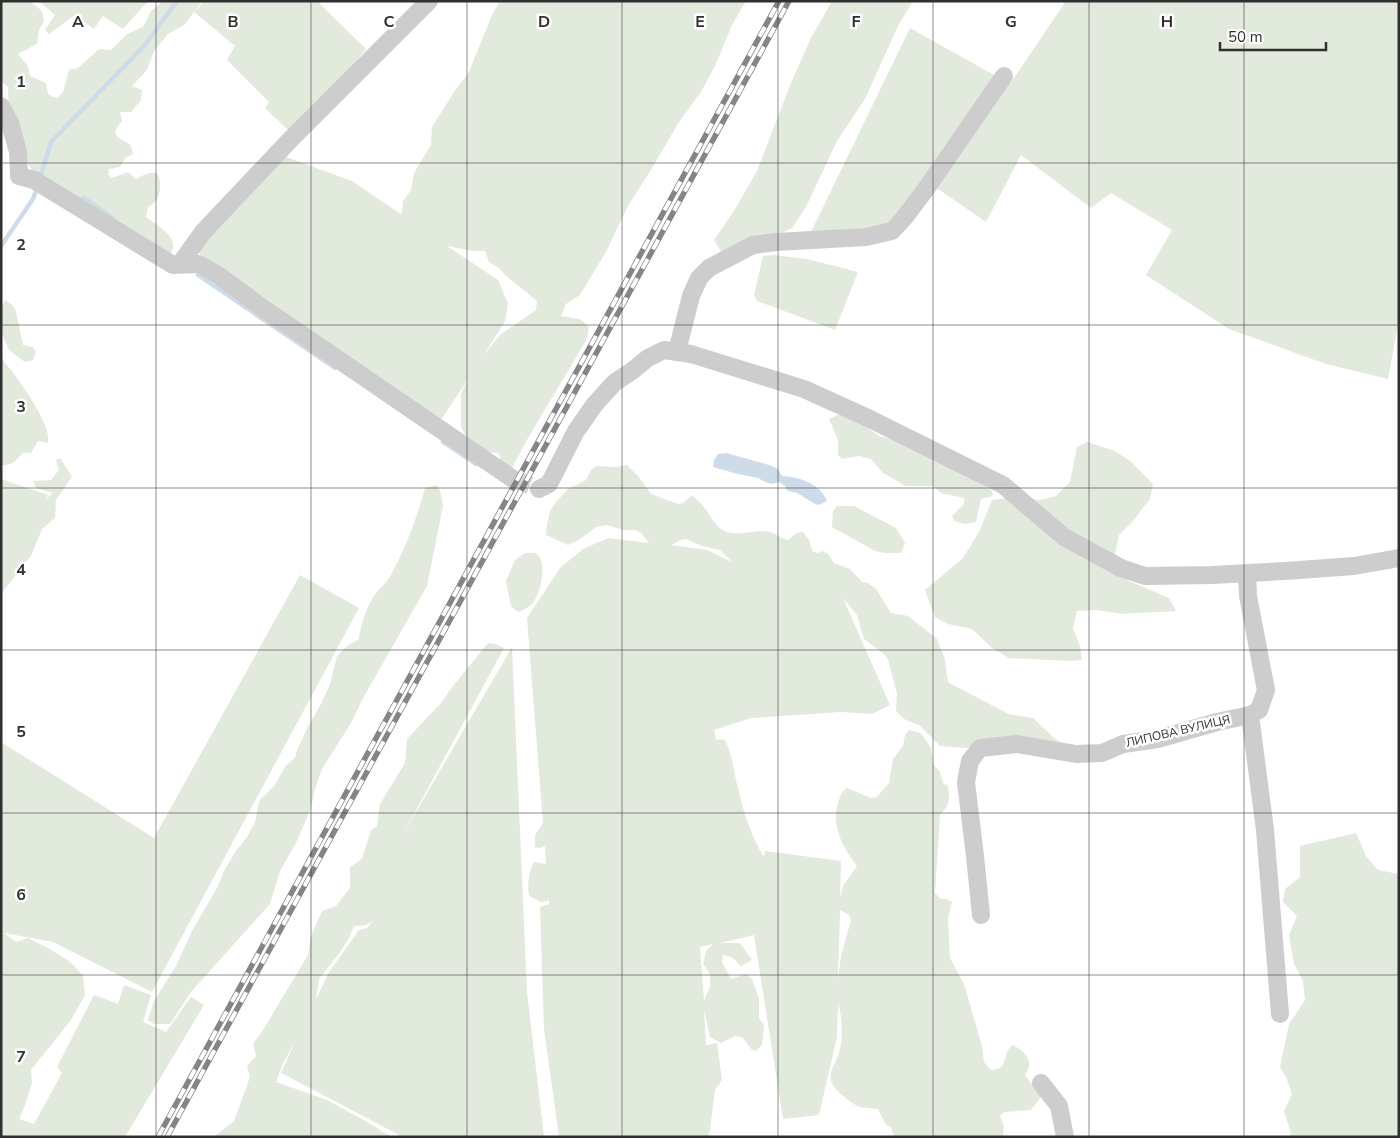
<svg xmlns="http://www.w3.org/2000/svg" width="1400" height="1138" viewBox="0 0 1400 1138" font-family="'Nunito Sans',sans-serif">
	<rect width="100%" height="100%" fill="#fff"/>
	<g fill="#e2e9dd" fill-rule="evenodd">
		<path d="M1,1H30L42,11L44,21L39,30L37,44L18,54L28,66L30,76L46,83L48,94L53,97L58,98L63,92L69,70L78,68L99,49L111,50L127,34L143,27L151,11L163,1H202L195,12L204,1H317L366,49L323,102L317,100L289,131L265,108L269,102L227,60L235,46L194,12L184,25L168,34L154,51L147,70L132,86L142,90L141,100L131,112H120L122,121C110,135 116,137 130,144L133,154L125,158L120,167L109,169L108,174L112,178L128,172L136,179C144,175 148,172 157,173C162,181 161,195 155,202C153,204 150,206 148,207L146,217C162,229 185,240 166,261L55,192L31,169L23,155L9,116L8,87L1,81Z"/>
		<polygon points="39,1 148,1 123,29 103,16 94,29 75,15 49,34 45,30 55,15"/>
		<path d="M500,1H746L732,25L715,66L701,92L679,122L652,168L628,206L606,252L580,295L566,304L561,316L580,319L589,327L587,339L528,438L511,470L501,464L499,453L488,452L467,438L461,427V393L469,378L441,420L196,251L284,156L352,181L402,215L403,201L411,190L414,173L431,145L432,127L454,92L468,74L492,15ZM447,246L472,251H485L489,262L499,268L505,275L537,301L536,310L500,335L483,356L505,321L508,303L498,280Z"/>
		<polygon points="832,1 913,1 898,26 865,99 837,141 806,207 792,228 758,243 723,255 714,240 734,211 757,171 791,83 811,38"/>
		<polygon points="1066,1 1399,1 1399,319 1388,379 1326,364 1229,329 1146,275 1172,230 1111,193 1091,208 1021,155 986,222 925,180 891,225 810,234 910,28 1010,84"/>
		<polygon points="773,255 807,259 858,272 835,330 757,301 754,295 763,256"/>
		<polygon points="6,300 15,308 23,345 33,347 36,352 33,360 25,362 9,350 4,339 1,327 1,306"/>
		<path d="M1,358C14,372 53,425 48,443L38,441L31,453H23L13,463L1,466Z"/>
		<polygon points="838,415 859,422 879,436 912,445 935,461 971,477 992,491 993,496 981,499 976,522 965,524 954,521 952,516 964,504 964,498 941,493 933,486 905,486 882,472 871,459 859,456 842,459 838,455 838,440 829,419"/>
		<polygon points="1087,442 1115,451 1130,461 1153,484 1150,499 1133,521 1119,535 1115,555 1127,580 1169,598 1176,611 1122,614 1097,610 1077,611 1073,628 1080,646 1082,660 1069,661 1009,658 992,648 972,629 948,624 935,617 925,590 963,558 979,532 992,500 1007,498 1040,500 1056,496 1070,482 1077,447"/>
		<polygon points="60,458 72,477 56,500 55,518 42,529 31,556 1,594 1,479 48,495 46,499 53,493 36,488 33,481 51,480 59,470 56,460"/>
		<path d="M627,465L639,477L651,494L678,504L683,503L692,495C695,498 700,502 703,506C710,514 716,529 727,532C740,536 754,530 766,531C775,532 780,539 788,540L797,533L803,532L809,540L812,551L817,553L822,551L828,554L834,563L850,569L862,582L868,583L876,589L891,613L908,616L937,639L945,659L947,677L949,683L1009,714L1033,718L1055,739L1061,742L1024,737L976,743L967,748L940,746L919,725L904,719L896,711L897,694L888,659L884,654L864,639L857,615L843,598L890,705L872,714L841,712L751,718L714,730L716,740L720,739L725,740C733,756 734,775 739,792C744,814 752,838 764,857L765,851L841,861L840,898L843,886L857,866C842,847 830,824 839,800C841,794 842,791 847,788L871,798L877,797L889,783L893,759L903,746L905,735L909,730L921,733L931,748L933,764L940,772L943,783L948,786C950,800 950,805 940,815L935,893L941,899H947L952,902L948,918L950,958L964,984L982,1046L984,1062L991,1070C1009,1070 1002,1054 1012,1045C1019,1047 1029,1056 1029,1063C1030,1067 1027,1072 1025,1075L1041,1097L1031,1110L1004,1112L1000,1116L1004,1126L1003,1137H894L891,1127L886,1125L878,1109C859,1107 859,1109 843,1096C820,1076 834,1072 840,1049C843,1037 842,1015 838,1003L837,1037L819,1115L783,1119L754,935L720,943H740L752,960L741,966L732,957L723,955L722,962L731,979L746,974L752,979L759,999V1018L764,1025L762,1045L756,1051L752,1050L742,1037L735,1036L721,1043L710,1037L704,1010L706,1045L717,1043L722,1080L715,1090L709,1137H559L544,1029L540,907L549,904V899L548,901L541,902L529,896C527,886 529,871 534,862L546,864L545,846L539,848L535,847V835L543,823L527,618L560,568L583,549L608,538L649,543L641,533L636,530H624L607,525L596,527L579,540L568,545L546,535L547,524L550,511L556,502L568,489L586,480L591,470L596,466L615,467ZM686,539L702,546L720,550L732,562L707,550L671,545L681,540ZM840,910L849,915L851,920L841,956L838,980ZM713,944L706,951L703,964L710,974V987L704,1001L700,947Z"/>
		<path d="M437,485L440,491L443,506L427,586L362,700L351,723L322,769L315,789L311,808L296,843L280,871L270,904L191,992L170,1024H154L148,1020L154,1001L176,966L192,931L217,888L225,869L236,851L247,837L255,822L259,801L275,785L286,765L295,758L297,750L309,725L321,704L330,684L337,656L347,646L359,639C360,626 367,607 374,596C379,588 387,583 391,575C406,547 417,518 425,488Z"/>
		<polygon points="837,506 854,506 896,528 905,543 901,553 885,553 875,551 832,527 833,511"/>
		<path d="M525,553C529,553 534,552 537,554C548,564 540,595 532,604C528,608 523,610 518,612L511,606L506,581L515,560Z"/>
		<polygon points="300,575 359,608 152,992 53,942 4,933 16,942 28,938 48,948 69,961 83,975 85,995 71,1020 31,1070 32,1083 25,1105 19,1119 34,1124 62,1073 57,1067 94,995 118,1004 124,985 151,995 143,1022 166,1032 191,997 204,1005 125,1137 1,1137 1,742 154,838"/>
		<path d="M488,643L495,644L504,648L402,836L512,647L527,992L544,1137H403L281,1073L295,1042L283,1063L276,1082L327,1100L364,1120L391,1137H214L234,1121L250,1077L247,1066L256,1056L253,1044L263,1030L308,955L311,936L322,911L336,906L350,888V867L362,859L371,830L377,826L380,804L405,763L407,739L441,703L453,686ZM372,922L367,928L359,930L329,972L316,999L319,979L341,951L348,940L354,926H363Z"/>
		<polygon points="1356,833 1366,856 1378,870 1399,874 1399,1137 1289,1137 1291,1133 1284,1111 1292,1094 1286,1077 1280,1067 1289,1024 1305,1000 1303,981 1294,964 1289,935 1297,916 1283,902 1285,889 1300,877 1300,846"/>
	</g>
	<path fill="#cedcea" d="M726,453L769,465L778,469L782,476C799,477 820,483 827,501L819,505L815,504L797,493L788,491L785,486L779,482L772,484L765,482L758,478L734,473L713,467L714,460L718,454Z"/>
	<g fill="none" stroke-linecap="round" stroke-linejoin="round">
		<g stroke="#cedcea" stroke-width="4.5">
			<polyline points="40,178 51,142 145,45 177,1"/>
			<polyline points="84,198 113,218"/>
			<polyline points="1,246 33,199 37,188"/>
			<polyline points="198,275 335,368"/>
			<polyline points="443,442 476,464"/>
		</g>
		<polyline stroke="#d6d6d6" stroke-width="18" stroke-dasharray="18 9" stroke-linecap="butt" points="513,479 539,489"/>
		<g stroke="#cdcdcd" stroke-width="18">
			<polyline points="1,106 10,123 18,152 19,176 34,180 173,265 199,264 218,275 260,306 513,479"/>
			<polyline points="180,264 203,232 289,141 429,1"/>
			<polyline points="677,351 691,296 699,278 709,268 753,245 776,242 866,237 892,231 904,218 926,189 1004,76"/>
			<polyline points="539,489 549,484 576,431 595,404 614,383 632,371 648,358 664,350 691,354 804,389 868,418 1003,485 1064,537 1121,568 1145,576 1212,575 1285,571 1354,566 1399,558"/>
			<polyline points="1247,573 1248,596 1266,690 1259,710 1250,715"/>
			<polyline points="981,915 975,856 966,782 970,761 980,748 1017,744 1076,754 1102,753 1123,744 1158,739 1217,722 1250,715 1265,830 1280,1014"/>
			<polyline points="1041,1083 1059,1106 1065,1137"/>
		</g>
		<g stroke="#858585" stroke-width="5.5">
			<g id="rail">
				<polyline points="158,1137 779,1"/>
				<polyline points="167,1137 789,1"/>
			</g>
		</g>
		<use href="#rail" stroke="#fff" stroke-width="4" stroke-dasharray="11" stroke-linecap="butt"/>
	</g>
	<path fill="none" stroke="#303030" stroke-width="1" stroke-opacity="0.55" d="M156,1V1137M311,1V1137M467,1V1137M622,1V1137M778,1V1137M933,1V1137M1089,1V1137M1244,1V1137M1,163H1399M1,325H1399M1,488H1399M1,650H1399M1,813H1399M1,975H1399"/>
	<g text-anchor="middle" dominant-baseline="central" stroke-width="5" stroke-linejoin="round" paint-order="stroke">
		<g font-size="12" fill="#303030" stroke="#fff">
			<text transform="translate(1178 731) rotate(-13)">ЛИПОВА ВУЛИЦЯ</text>
		</g>
	</g>
	<g font-size="16" text-anchor="middle" font-weight="bold" fill="#303030" stroke="#fff" stroke-width="5" stroke-linejoin="round" paint-order="stroke">
		<text x="78" y="27">A</text>
		<text x="233" y="27">B</text>
		<text x="389" y="27">C</text>
		<text x="544" y="27">D</text>
		<text x="700" y="27">E</text>
		<text x="856" y="27">F</text>
		<text x="1011" y="27">G</text>
		<text x="1167" y="27">H</text>
		<text x="21" y="87">1</text>
		<text x="21" y="250">2</text>
		<text x="21" y="412">3</text>
		<text x="21" y="575">4</text>
		<text x="21" y="737">5</text>
		<text x="21" y="900">6</text>
		<text x="21" y="1062">7</text>
	</g>
	<rect width="1400" height="1138" fill="none" stroke="#303030" stroke-width="5"/>
	<path d="M1220 42v8h106v-8" fill="none" stroke="#303030" stroke-width="2.5"/>
	<text x="1228" y="42" font-size="15" fill="#303030" stroke="#ffffff" stroke-width="4" paint-order="stroke">50 m</text>
</svg>
